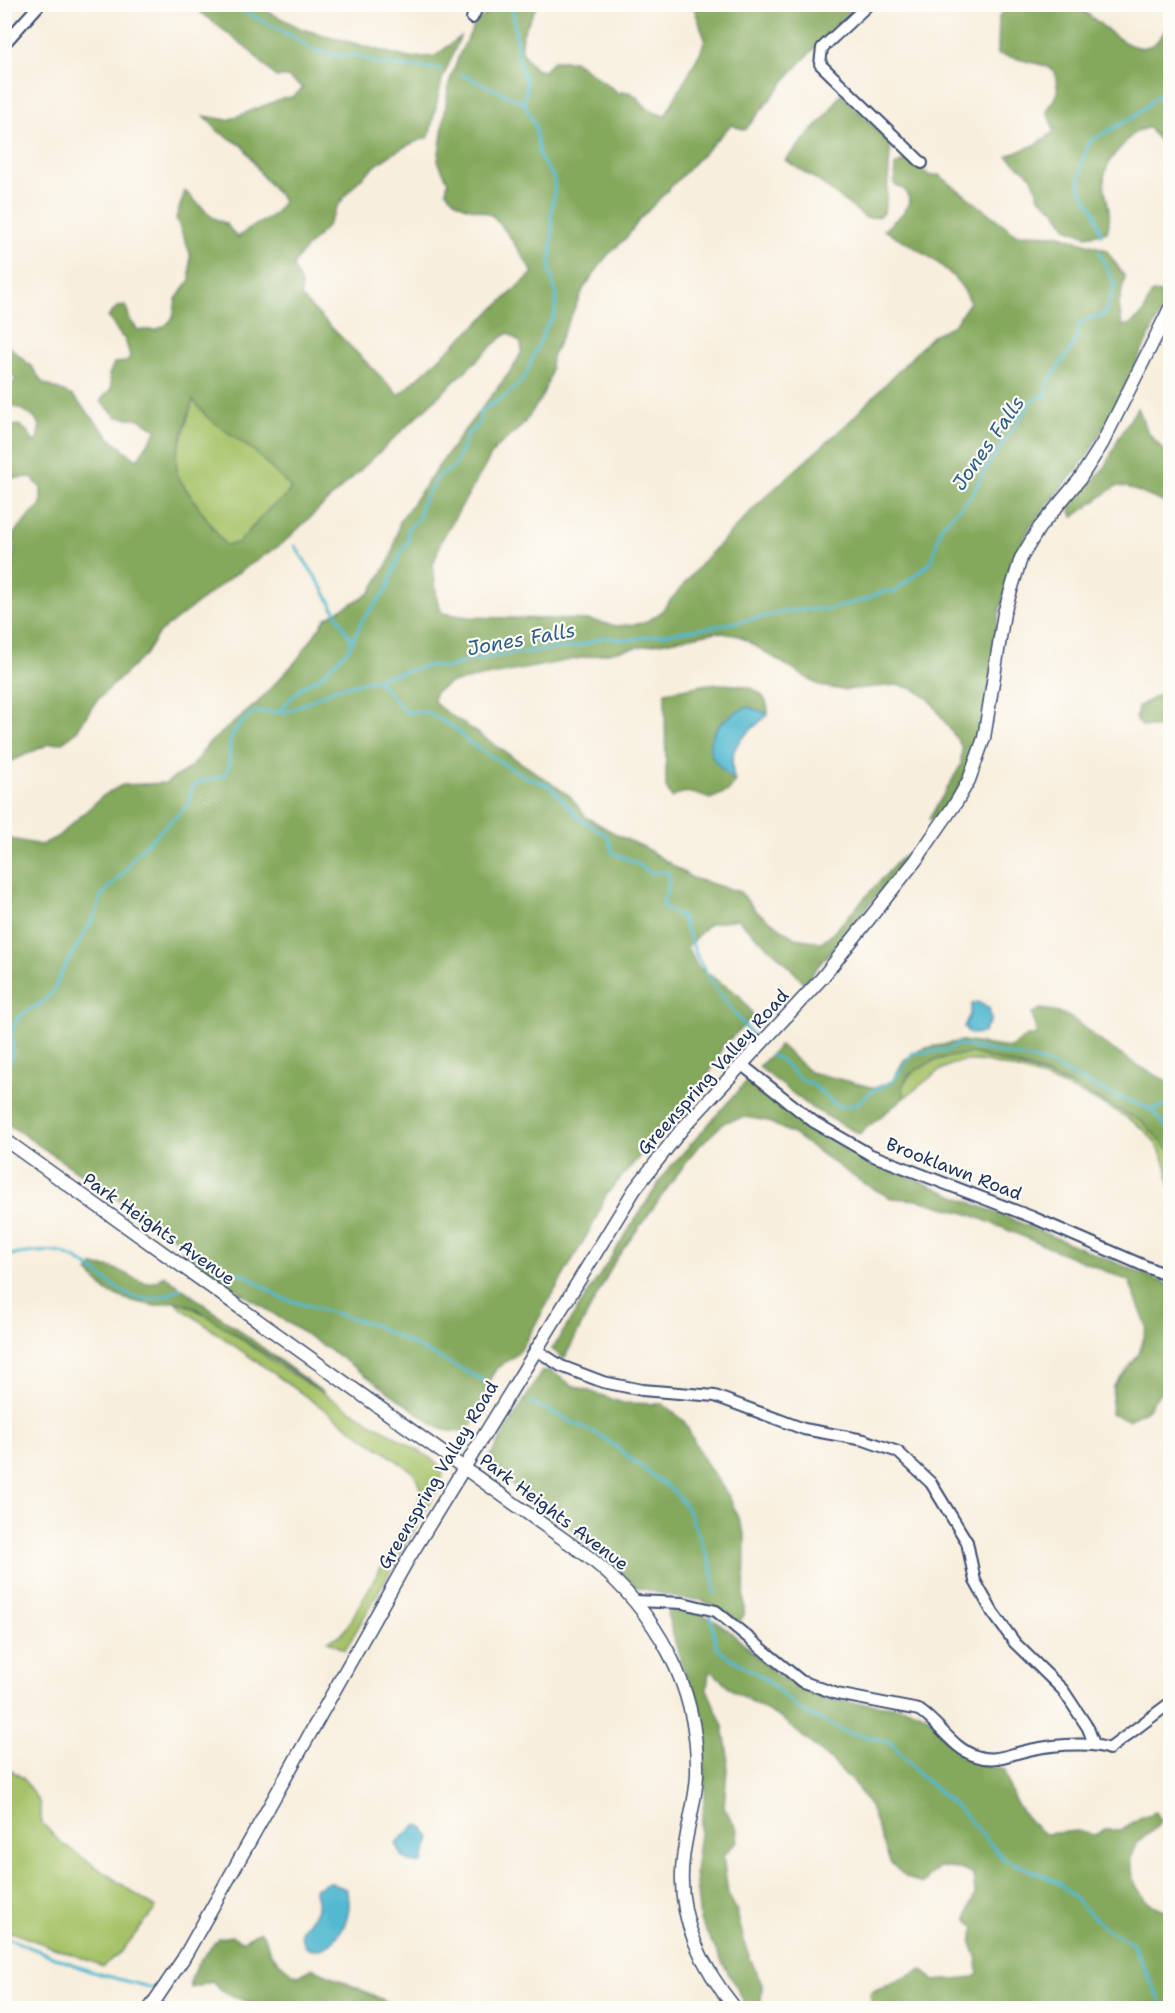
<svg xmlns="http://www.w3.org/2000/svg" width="1175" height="2013" viewBox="0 0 1175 2013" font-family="'Shantell Sans',sans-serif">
	<rect width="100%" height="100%" fill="#fdfcf7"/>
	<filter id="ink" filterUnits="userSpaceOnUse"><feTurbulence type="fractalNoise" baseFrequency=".0167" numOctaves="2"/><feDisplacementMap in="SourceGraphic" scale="12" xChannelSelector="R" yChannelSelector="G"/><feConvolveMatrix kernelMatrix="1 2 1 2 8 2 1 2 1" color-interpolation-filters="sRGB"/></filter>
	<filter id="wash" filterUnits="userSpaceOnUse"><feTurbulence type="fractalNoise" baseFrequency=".008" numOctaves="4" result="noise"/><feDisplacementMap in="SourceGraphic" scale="24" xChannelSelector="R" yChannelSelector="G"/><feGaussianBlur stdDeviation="1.35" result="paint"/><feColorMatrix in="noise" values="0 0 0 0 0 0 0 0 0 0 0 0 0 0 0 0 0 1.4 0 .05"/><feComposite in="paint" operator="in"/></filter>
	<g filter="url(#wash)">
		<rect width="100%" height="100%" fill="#f8eedd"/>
		<g fill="#a6c268" stroke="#607863" stroke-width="1.5">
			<polygon points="193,400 207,417 255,452 291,488 285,497 269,509 238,544 225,545 177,476 176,456"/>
			<path d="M972,1053C1031,1069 1089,1088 1142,1121C1152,1128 1162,1141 1170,1151V1188C1168,1166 1161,1146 1145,1131C1118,1105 995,1052 959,1062C939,1067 922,1085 905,1097L902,1087C915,1061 945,1057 972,1053Z"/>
			<path d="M175,1301C211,1313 238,1338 269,1359C324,1396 383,1428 438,1463L442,1471V1481L345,1650L328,1641L341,1635L347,1627L419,1501C422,1490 419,1483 414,1473L181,1308Z"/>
			<polygon points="4,1766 23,1778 39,1802 42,1823 60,1842 156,1908 122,1951 103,1966 5,1930"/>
		</g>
		<g fill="#84a85c" stroke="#506c5d" stroke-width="1.5" fill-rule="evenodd">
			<path d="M191,5H255L302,29L408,58L435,56L460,37L442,80L429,137C395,147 360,174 340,203C334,210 332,220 326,227C315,241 301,250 293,266L301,284V297L399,395L533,273C526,261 501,221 491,215C472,205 462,212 446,191L448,182L438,161L449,83L460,53L476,22L499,5H537C527,30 508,42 535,69L544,71L553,61H574L619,93C634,88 637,99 647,108C652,112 659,114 665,116L701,51L705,39L693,5H855L793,71L745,130L731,125L640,219L626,238L606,257L584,288L552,357L550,376L541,399L522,426L495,449L441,541L433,565L437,600L442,613L468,617L590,620L617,626L644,623L659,614L706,558L764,498L847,424L933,335L954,325L970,302C957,268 914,247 884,230L903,213L910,201L905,190L894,184L895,166L908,158L930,176L939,175L1016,234L1060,235L1106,250L1125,277L1119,304L1122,325H1129L1143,314L1152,292L1162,293L1166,302L1109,418L1086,458L1030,527L1010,570L997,622L990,685L976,748L961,783L937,821L929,819L961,765L962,747L930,700L914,689L898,685L844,690L820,686L739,636L717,632L450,683L435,692L434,701L439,707L570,796L586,817L621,837L644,847L692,878L740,892L756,911L795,938L821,942L833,933L899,860L912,852L804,983L786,963L737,919L709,924L687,947L698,967L739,995L754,1016L723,1046L707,1078L606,1195L595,1221L520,1351C513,1359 505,1361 498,1368C475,1389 490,1447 439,1428L333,1352L179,1253L189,1248L5,1122V838L41,845L57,837L104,795L122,785L166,783L191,767L208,744L256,704L297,660L326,618L370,593L391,558L400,521L460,436L513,368L522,351L521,343L508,333L494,344L282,544L231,577L158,634L145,655L96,701L76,732L61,743L49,744L5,764V564L14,556V533L41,504V488L31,477L5,479V427L19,425L28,432L33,441H37L40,425C25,406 21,413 5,401V393L16,379L5,369V343L32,367L43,383L73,396L111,439L137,460L157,430L140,419L117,417L100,401C108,388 115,396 109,375L114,363L127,362L130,356L125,339L121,336L108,317L117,307L126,306L130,320L138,330H156L166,325L173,318L176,299L190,280V253L176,218L185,191L212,217L226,224L238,238C252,221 275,223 283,200L263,177L243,146L219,132L204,116L228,120L283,98L293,97L303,88L287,77H276L247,48ZM193,400L207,417L255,452L291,488L285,497L269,509L238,543L225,545L177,476L176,456Z"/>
			<path d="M1010,5C1029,4 1053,0 1071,5C1100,13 1145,87 1170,19V155L1149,128C1136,129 1131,136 1123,145C1085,183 1118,197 1107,232L1086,236L1067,228L1055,210L1039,197L1032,177L1007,156L1037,144L1054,131L1047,111L1058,93L1055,72L1046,66L998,54L999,16Z"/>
			<path d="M841,94L891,143C889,155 888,208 883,213C879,218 872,218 866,218L817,180L785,160L826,116Z"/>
			<polygon points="1137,408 1148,432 1170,458 1170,505 1127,487 1116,486 1073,517 1069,507 1106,466 1119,437"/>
			<path d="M709,684C732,684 769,682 768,714L748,707L713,756L735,782L729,791L710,799C696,794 686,788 672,798L666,788L665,692Z"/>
			<polygon points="1170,688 1170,730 1142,726 1136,718 1138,707"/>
			<path d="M1040,1009C1075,1012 1078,1026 1105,1044C1125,1058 1147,1072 1170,1082V1151L1143,1122L1067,1083L1032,1069L972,1053L936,1059L908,1075L902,1087L905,1097L859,1134L812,1108L759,1067L780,1045L810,1072L875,1088L892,1081L904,1060L921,1049L962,1041L1010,1048L1027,1036H1037L1032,1014Z"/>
			<polygon points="746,1082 824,1136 902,1174 1170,1285 1170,1379 1147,1410 1129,1420 1111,1414 1113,1387 1139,1354 1147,1327 1129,1281 972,1215 918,1200 891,1198 863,1183 793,1134 767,1121 746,1117 725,1122 695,1150 616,1259 564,1359 552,1349 666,1172"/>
			<path d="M93,1266C99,1267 106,1266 112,1268C131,1273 147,1294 164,1275L324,1393L194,1307L175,1301L155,1306L129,1300L107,1292L88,1272Z"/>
			<polygon points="542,1371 551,1371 572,1385 623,1403 663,1404 684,1421 702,1457 730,1498 745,1536 744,1615 739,1622 702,1600 681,1599 633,1586 611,1564 588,1548 564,1522 547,1512 492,1469 490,1457"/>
			<path d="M677,1609C720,1613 736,1639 767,1666C780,1677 802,1688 818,1695C850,1709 889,1699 921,1713C938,1721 952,1745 967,1757C977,1765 993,1767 1005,1770C1010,1799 1022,1816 1044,1834L1077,1831L1094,1835L1105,1830H1121L1140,1818L1156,1812L1161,1821C1156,1831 1144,1835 1137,1844C1120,1866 1140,1906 1166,1910L1170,1907V2008H872L870,1994L873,1991L923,1970L934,1981L974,1977L978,1973L977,1960L971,1943L975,1927L967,1919L975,1893L973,1875L965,1870L939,1867L922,1884L906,1877L890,1862L870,1807L856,1786L835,1764L782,1719L733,1691L713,1672H709L707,1689L723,1726L728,1756L724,1807L737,1830V1841L723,1856L728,1894L736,1909L746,1949L762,1985L761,2002L747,2007L700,1921L695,1872L705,1795L704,1726L679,1656L667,1613Z"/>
			<path d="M260,1931C267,1938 266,1941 269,1949C273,1960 287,1968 294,1975L299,1976L313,1968L379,1998L394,2008H263C242,1997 229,2001 212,1982L191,1988C188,1970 208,1952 218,1938L232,1936L242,1941Z"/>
		</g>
		<g fill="#52b9d0" stroke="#367497" stroke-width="1.5">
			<path d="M748,707L768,714C742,740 725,743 735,782C728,774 716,765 712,756C702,733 730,713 748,707Z"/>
			<polygon points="977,1002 989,1008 991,1020 983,1033 970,1034 964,1027 970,1014 972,1004"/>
			<path d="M416,1825L422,1826L430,1838L422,1863C408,1865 400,1856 396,1843Z"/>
			<path d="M329,1882L346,1889C362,1927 311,1972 302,1938C298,1927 312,1920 316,1911C320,1902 315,1897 315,1889Z"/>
		</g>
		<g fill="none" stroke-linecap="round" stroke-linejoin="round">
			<g stroke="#52b9d0" stroke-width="3">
				<polyline points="230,4 292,36 313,50 339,56 358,55 378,64 441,69"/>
				<polyline points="461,74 524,103"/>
				<polyline points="1101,235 1095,212 1079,186 1083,159 1090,141 1135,116 1170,85"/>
				<polyline points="295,546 322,587 352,642"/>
				<polyline points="376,679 406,712 427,712 456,729 468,742 524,776 550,786 579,818 607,836 613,853 635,862 650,873 667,872 670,878 663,905 665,909 681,916 698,959 714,986 753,1037"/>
				<polyline points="279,711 302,687 320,677 349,649 363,619 386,591 402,549 408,542 408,528 419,518 422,503 438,477 454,467 468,434 480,424 480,411 504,397 523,380 546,328 554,316 557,297 550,271 553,226 551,218 555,186 553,177 539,156 535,125 524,103 527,86 519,61 512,4"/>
				<polyline points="771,1055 781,1060 801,1080 812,1084 836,1105 843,1107 858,1103 872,1091 892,1082 913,1053 948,1050 957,1044 1045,1062 1112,1095 1151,1109 1170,1105"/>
				<path d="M4,1066L12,1059V1031L16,1021L23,1013L40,1004L53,992L60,975L96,914L101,896L126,870L134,856L188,805L192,787L199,782L224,776C233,765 228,756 230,743C232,730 244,720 253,712H287L335,689L432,665L447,668L467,661L501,655L580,646L603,637L627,640L723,625L795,610L829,609L867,599L884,591L894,592L932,561L941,527L972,495L986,468L1031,402L1036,398L1046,396L1049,381L1074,344L1080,324L1087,319L1104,315L1115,285L1099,252"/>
				<polyline points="1151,1109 1170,1131"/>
				<path d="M4,1255C23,1255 47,1248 65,1254C109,1270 126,1321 181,1288"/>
				<polyline points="216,1271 232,1271 247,1276 281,1298 372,1324 483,1380"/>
				<polyline points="531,1402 603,1437 674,1492 687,1508 711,1565 715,1593"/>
				<polyline points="711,1616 716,1646 724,1654 764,1678 800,1710 846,1732 890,1742 922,1777 962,1812 1004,1859 1058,1882 1106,1929 1132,1943 1164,2008"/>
				<polyline points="4,1937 92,1972 156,1989"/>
			</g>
		</g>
	</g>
	<g filter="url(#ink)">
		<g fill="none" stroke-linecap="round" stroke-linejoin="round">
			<g stroke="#3c4c71" stroke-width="14">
				<g id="minor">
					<polyline points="869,4 822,48 820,64 922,163"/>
					<polyline points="472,18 479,4"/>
					<polyline points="4,44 40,4"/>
					<polyline points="742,1065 814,1122 871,1155 1032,1217 1170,1277"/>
					<polyline points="535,1349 561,1366 603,1382 642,1390 715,1396 804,1429 864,1440 898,1452 931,1483 967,1542 975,1581 993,1613 1015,1643 1063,1690 1088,1728 1094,1744"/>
					<path d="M636,1601L683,1603L716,1611L801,1681L837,1694L919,1710C939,1723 953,1749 976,1756C993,1762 1005,1756 1021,1752C1043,1746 1089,1740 1109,1749L1170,1703"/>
				</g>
			</g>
			<g stroke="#3c4c71" stroke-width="15">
				<g id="major">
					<path d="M4,1139L590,1558C656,1611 699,1687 697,1774C696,1803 686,1830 683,1859C676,1916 700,1965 735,2008"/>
					<polyline points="150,2008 183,1959 238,1862 407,1561 635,1189 682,1129 822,978 916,860 957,801 969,780 984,738 1004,613 1021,558 1039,528 1079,480 1102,444 1170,308"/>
				</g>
			</g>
			<use href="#minor" stroke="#fff" stroke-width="10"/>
			<use href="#major" stroke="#fff" stroke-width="12"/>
		</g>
	</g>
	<g text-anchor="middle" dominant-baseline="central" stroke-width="4.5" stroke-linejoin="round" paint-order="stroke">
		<g font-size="18" fill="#1b2f5e" stroke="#fdfcf7">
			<text transform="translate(713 1072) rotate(-48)">Greenspring Valley Road</text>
			<text transform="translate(954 1169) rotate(21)">Brooklawn Road</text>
			<text transform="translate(159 1229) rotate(35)">Park Heights Avenue</text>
			<text transform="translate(438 1475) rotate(-59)">Greenspring Valley Road</text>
			<text transform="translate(554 1512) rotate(37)">Park Heights Avenue</text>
		</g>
		<g font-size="20" font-style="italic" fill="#2e5f86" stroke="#fdfcf7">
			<text transform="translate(988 443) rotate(-55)">Jones Falls</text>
			<text transform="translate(521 639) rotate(-10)">Jones Falls</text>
		</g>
	</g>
	<rect width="1175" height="2013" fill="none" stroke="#fdfcf7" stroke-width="24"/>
</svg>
